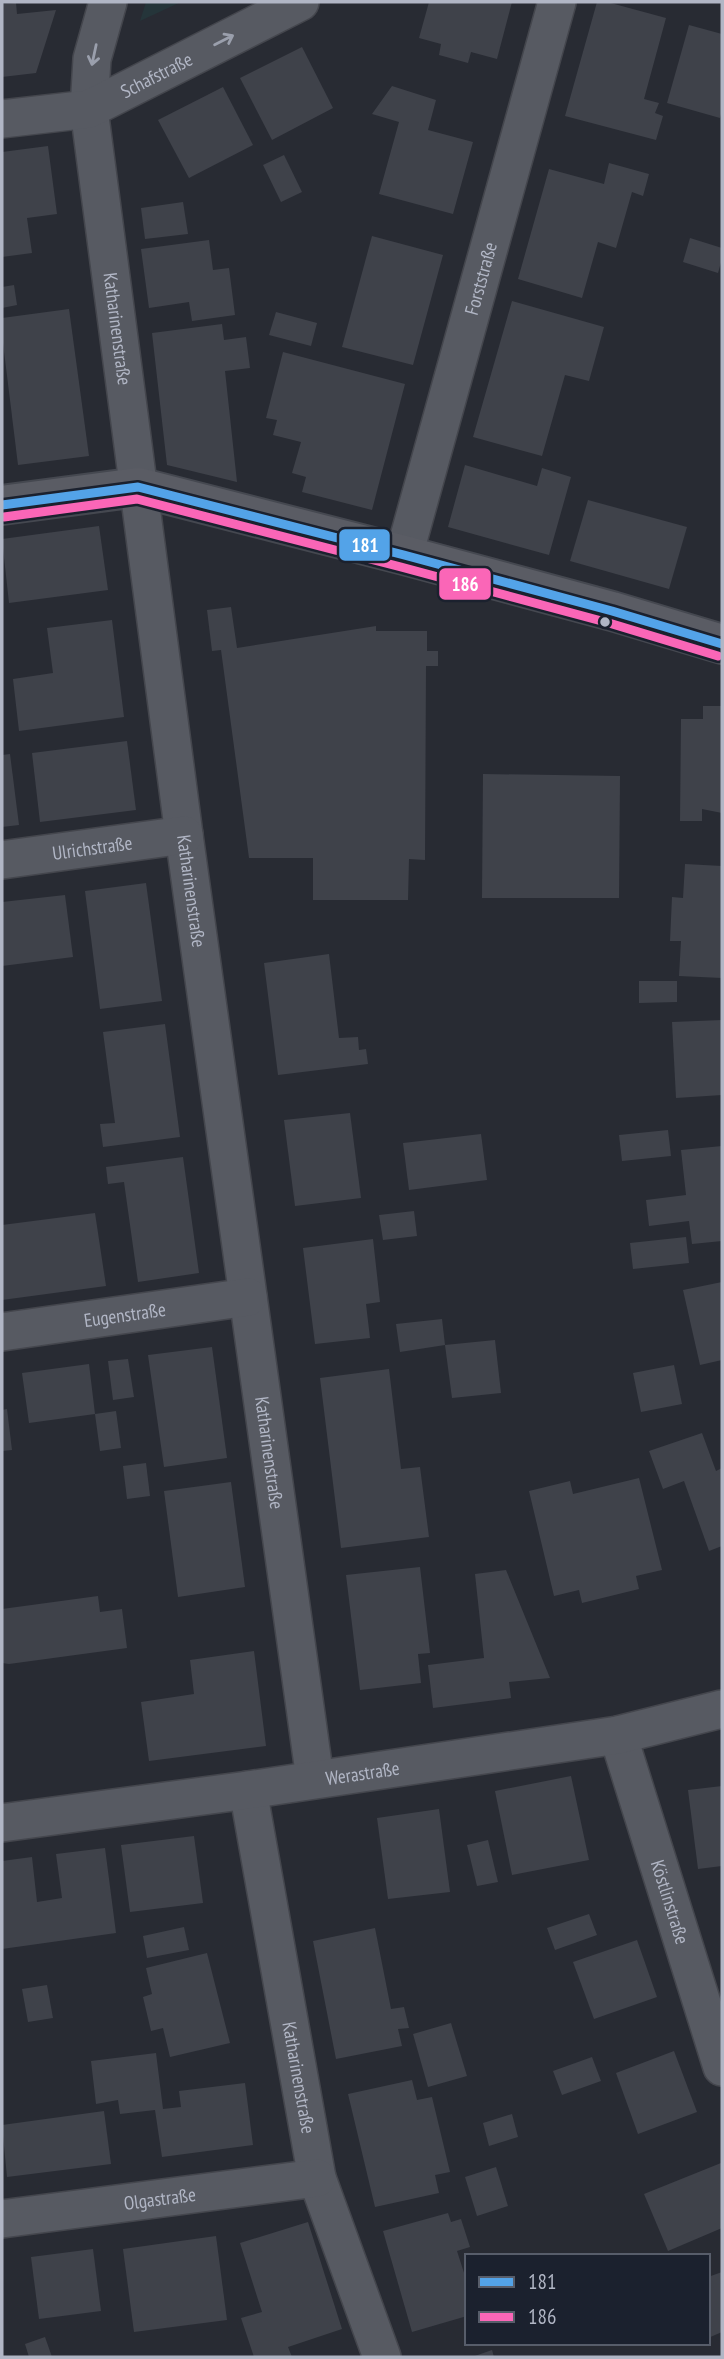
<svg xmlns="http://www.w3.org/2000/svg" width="724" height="2359" viewBox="0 0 724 2359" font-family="'PT Sans Narrow',sans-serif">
	<rect width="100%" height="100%" fill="#282b33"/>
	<polygon fill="#25353a" points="146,2 181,2 140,21"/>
	<g fill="#3f424a">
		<polygon points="429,2 512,2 497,59 471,52 468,63 439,55 441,44 419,38"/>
		<polygon points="597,2 607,2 666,18 644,99 659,103 655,113 663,116 656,140 565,116"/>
		<polygon points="16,3 17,14 56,10 36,73 2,77 2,4"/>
		<polygon points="689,25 722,34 722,110 720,118 667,103"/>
		<polygon points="302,47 333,108 272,140 240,78"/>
		<polygon points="392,86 436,100 428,130 473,142 453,214 379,194 399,122 372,114"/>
		<polygon points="223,87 253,145 189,178 158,120"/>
		<polygon points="48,146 57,214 27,218 32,253 2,257 2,152"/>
		<polygon points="284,155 302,192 281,202 263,165"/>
		<polygon points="609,163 649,174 643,196 632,192 616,248 598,242 582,298 518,279 549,169 604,184"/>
		<polygon points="183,202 188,234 145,239 141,208"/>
		<polygon points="372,236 443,255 413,365 342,347"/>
		<polygon points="690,238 722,248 722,259 718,273 683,262"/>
		<polygon points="209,240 213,270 229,268 235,315 192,321 189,302 149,308 141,249"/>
		<polygon points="14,285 17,305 2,308 2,287"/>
		<polygon points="512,301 604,327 589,381 565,375 542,456 473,437"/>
		<polygon points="69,309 89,456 18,465 2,335 2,318"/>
		<polygon points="276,312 317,323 311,346 269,335"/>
		<polygon points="222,324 224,340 246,337 250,368 225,371 237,482 167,465 152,333"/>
		<polygon points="283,352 405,384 372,510 302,492 306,477 292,473 301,442 273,435 277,420 266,418"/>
		<polygon points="465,465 537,486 542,468 571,477 549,555 448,527"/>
		<polygon points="588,500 687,527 669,589 570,561"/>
		<polygon points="99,526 108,590 9,603 2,539"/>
		<polygon points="231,607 237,648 376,626 376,631 427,631 427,651 438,651 438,666 426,666 425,860 409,859 408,900 313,900 313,858 249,858 221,650 212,651 207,610"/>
		<polygon points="112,620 124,717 19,731 13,679 53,673 47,628"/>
		<polygon points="703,706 722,706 722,813 702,809 702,821 680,821 681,719 703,719"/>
		<polygon points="127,741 136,810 40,822 32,753"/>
		<polygon points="10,754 19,825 2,827 2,755"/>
		<polygon points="483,774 620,776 619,898 482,898"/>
		<polygon points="685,864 722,866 722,978 679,976 681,941 670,941 672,897 683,898"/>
		<polygon points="146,883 162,1001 100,1009 85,891"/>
		<polygon points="65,895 73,957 2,966 2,902"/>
		<polygon points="329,954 339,1038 358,1037 359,1050 366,1049 368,1064 278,1075 264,963"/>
		<polygon points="639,981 677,981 677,1002 639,1003"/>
		<polygon points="722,1020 722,1095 676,1098 672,1022"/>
		<polygon points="165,1024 180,1137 103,1147 100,1124 115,1123 103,1032"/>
		<polygon points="350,1113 361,1198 295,1206 284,1120"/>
		<polygon points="668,1130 671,1156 622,1161 619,1135"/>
		<polygon points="481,1134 487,1180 409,1190 403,1143"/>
		<polygon points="722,1146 722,1241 692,1244 689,1221 649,1226 646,1200 686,1195 681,1150"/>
		<polygon points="183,1157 199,1273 138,1282 124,1182 108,1184 106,1167"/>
		<polygon points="414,1211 417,1236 383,1240 379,1215"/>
		<polygon points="95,1213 106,1286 2,1300 2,1225"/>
		<polygon points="686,1237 689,1263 633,1269 630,1243"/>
		<polygon points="373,1239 380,1302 366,1304 370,1338 315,1344 303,1248"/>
		<polygon points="722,1282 722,1360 700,1365 683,1290"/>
		<polygon points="442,1319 445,1345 400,1352 396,1324"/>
		<polygon points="495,1340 501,1393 452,1398 445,1345"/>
		<polygon points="212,1347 227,1458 164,1467 148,1355"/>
		<polygon points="128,1359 134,1397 113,1400 108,1361"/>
		<polygon points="89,1364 95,1414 116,1411 121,1448 100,1451 95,1414 29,1423 22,1373"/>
		<polygon points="674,1365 682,1404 641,1412 633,1373"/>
		<polygon points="389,1369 401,1469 420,1467 429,1537 341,1548 320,1378"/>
		<polygon points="7,1409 12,1450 2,1451 2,1410"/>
		<polygon points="702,1433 716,1471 722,1468 722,1546 709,1551 684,1481 663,1489 649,1451"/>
		<polygon points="146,1463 150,1496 127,1499 123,1466"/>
		<polygon points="639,1478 662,1570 636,1576 639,1589 582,1603 579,1590 554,1596 529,1491 570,1481 573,1494"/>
		<polygon points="231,1482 245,1587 178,1597 164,1491"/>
		<polygon points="420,1567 430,1653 418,1654 421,1683 360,1690 346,1575"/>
		<polygon points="506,1570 550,1678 509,1682 511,1698 433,1708 428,1665 484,1658 475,1574"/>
		<polygon points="98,1596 100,1612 122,1609 127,1648 9,1664 2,1663 2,1609"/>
		<polygon points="254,1651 266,1746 149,1761 141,1702 194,1694 190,1660"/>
		<polygon points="571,1776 589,1860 512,1875 495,1791"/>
		<polygon points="722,1786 722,1866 698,1869 688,1790"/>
		<polygon points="439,1809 450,1892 388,1899 377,1818"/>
		<polygon points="194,1836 203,1903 130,1912 121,1845"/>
		<polygon points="488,1840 498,1882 477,1886 467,1845"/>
		<polygon points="105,1848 116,1933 2,1949 2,1861 32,1857 37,1902 62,1898 56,1854"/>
		<polygon points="589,1914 597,1935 555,1950 547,1928"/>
		<polygon points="184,1927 189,1950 147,1958 143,1936"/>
		<polygon points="375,1928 391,2009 404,2007 409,2028 398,2029 402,2046 336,2059 313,1941"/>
		<polygon points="637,1940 657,1997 594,2019 573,1962"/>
		<polygon points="207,1953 230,2043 170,2057 163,2028 151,2031 143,1997 152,1994 146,1968"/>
		<polygon points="47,1985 53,2018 28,2022 22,1989"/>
		<polygon points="451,2023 467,2076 428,2087 413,2034"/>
		<polygon points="674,2051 697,2112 638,2134 616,2073"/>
		<polygon points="156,2053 163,2109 181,2107 179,2091 245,2083 253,2145 162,2157 155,2110 120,2114 118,2100 96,2104 91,2061"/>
		<polygon points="592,2057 601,2081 562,2095 553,2071"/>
		<polygon points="412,2080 417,2100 432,2097 450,2172 435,2175 439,2193 375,2207 348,2094"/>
		<polygon points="104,2111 111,2164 7,2177 2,2125"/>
		<polygon points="512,2114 518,2137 489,2146 483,2123"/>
		<polygon points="721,2163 722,2228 668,2251 644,2194"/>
		<polygon points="496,2167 508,2206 477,2216 465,2177"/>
		<polygon points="448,2213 451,2222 461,2219 470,2247 457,2251 465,2276 467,2276 467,2316 412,2332 383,2231"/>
		<polygon points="308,2222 342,2329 288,2347 292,2357 254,2357 241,2318 262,2312 240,2243"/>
		<polygon points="216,2236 227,2320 134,2332 123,2249"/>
		<polygon points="93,2249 101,2311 39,2319 31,2257"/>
		<polygon points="722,2272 722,2332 708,2338 708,2277"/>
		<polygon points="45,2337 52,2357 29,2357 25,2344"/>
		<polygon points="492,2350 494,2357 472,2357"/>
	</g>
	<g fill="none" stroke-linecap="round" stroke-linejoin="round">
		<g stroke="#44464d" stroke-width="40">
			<g id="street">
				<path id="s1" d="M108,2L92,59L89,109L184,835L315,1779"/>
				<path id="s2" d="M2,119L89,109L300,2"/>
				<path id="s3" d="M404,555L557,2"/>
				<path id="s4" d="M2,860L184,835"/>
				<path id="s5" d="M2,1332L248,1297"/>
				<path id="s6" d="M618,1735L722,2067"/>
				<path id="s7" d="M248,1790L317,2178L382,2357"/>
				<path id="s8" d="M2,1823L248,1790L618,1735L722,1709"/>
				<path id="s9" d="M2,2219L317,2178"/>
			</g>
		</g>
		<g stroke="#454850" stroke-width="42">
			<polyline id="primary" points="2,505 138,487 404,555 612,611 722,644"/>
		</g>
		<use href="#street" stroke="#575a62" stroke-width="37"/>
		<use href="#primary" stroke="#5a5c64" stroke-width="38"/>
		<g stroke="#1b212e" stroke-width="14">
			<polyline id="bus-1" points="2,505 138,487 404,555 612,611 722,644"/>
		</g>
		<g stroke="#1b212e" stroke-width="14">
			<polyline id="bus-2" points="4,517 137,499 401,567 609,623 718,656"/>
		</g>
		<use href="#bus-1" stroke="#53a3e8" stroke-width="9"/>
		<use href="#bus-2" stroke="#fa66b7" stroke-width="9"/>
	</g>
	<defs><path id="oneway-shaft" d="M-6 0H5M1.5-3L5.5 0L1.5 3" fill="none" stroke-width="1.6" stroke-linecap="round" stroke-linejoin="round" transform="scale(1.75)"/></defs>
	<g stroke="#9a9fac">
		<use href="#oneway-shaft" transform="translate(224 40) rotate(-27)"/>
		<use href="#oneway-shaft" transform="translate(94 55) rotate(102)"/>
	</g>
	<circle fill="#b1b6c5" stroke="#1b212e" stroke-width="2.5" cx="605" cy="622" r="6"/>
	<g text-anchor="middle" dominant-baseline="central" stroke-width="7" stroke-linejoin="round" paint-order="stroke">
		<g font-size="19" fill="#b1b6c5" stroke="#1b212e">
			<text stroke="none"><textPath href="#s2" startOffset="163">Schafstraße</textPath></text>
			<text stroke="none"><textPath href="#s3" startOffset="287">Forststraße</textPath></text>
			<text stroke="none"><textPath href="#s1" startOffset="331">Katharinenstraße</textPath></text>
			<text stroke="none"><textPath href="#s4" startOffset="91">Ulrichstraße</textPath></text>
			<text stroke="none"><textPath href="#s1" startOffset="898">Katharinenstraße</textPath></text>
			<text stroke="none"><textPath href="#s5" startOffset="124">Eugenstraße</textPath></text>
			<text stroke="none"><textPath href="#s1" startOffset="1465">Katharinenstraße</textPath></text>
			<text stroke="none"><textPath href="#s8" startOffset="364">Werastraße</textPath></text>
			<text stroke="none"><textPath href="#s6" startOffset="175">Köstlinstraße</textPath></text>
			<text stroke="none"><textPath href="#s7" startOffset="292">Katharinenstraße</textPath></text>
			<text stroke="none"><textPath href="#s9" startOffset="159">Olgastraße</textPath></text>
		</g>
	</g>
	<g stroke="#1b212e" stroke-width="2.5">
		<rect x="338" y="528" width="53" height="34" rx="7" fill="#53a3e8"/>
		<rect x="438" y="567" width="54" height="34" rx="7" fill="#fa66b7"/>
	</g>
	<g font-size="19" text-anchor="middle" font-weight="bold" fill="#fff">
		<text x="365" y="552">181</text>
		<text x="465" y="591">186</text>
	</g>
	<rect width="724" height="2359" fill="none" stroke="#b1b6c5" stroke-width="7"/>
	<rect x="465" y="2254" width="245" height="91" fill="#1b212e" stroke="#575d6a" stroke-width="2"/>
	<rect x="479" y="2277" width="35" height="10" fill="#53a3e8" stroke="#575d6a" stroke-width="2"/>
	<text x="528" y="2289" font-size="21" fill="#b1b6c5">181</text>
	<rect x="479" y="2312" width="35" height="10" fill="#fa66b7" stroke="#575d6a" stroke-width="2"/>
	<text x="528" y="2324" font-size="21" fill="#b1b6c5">186</text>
</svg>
